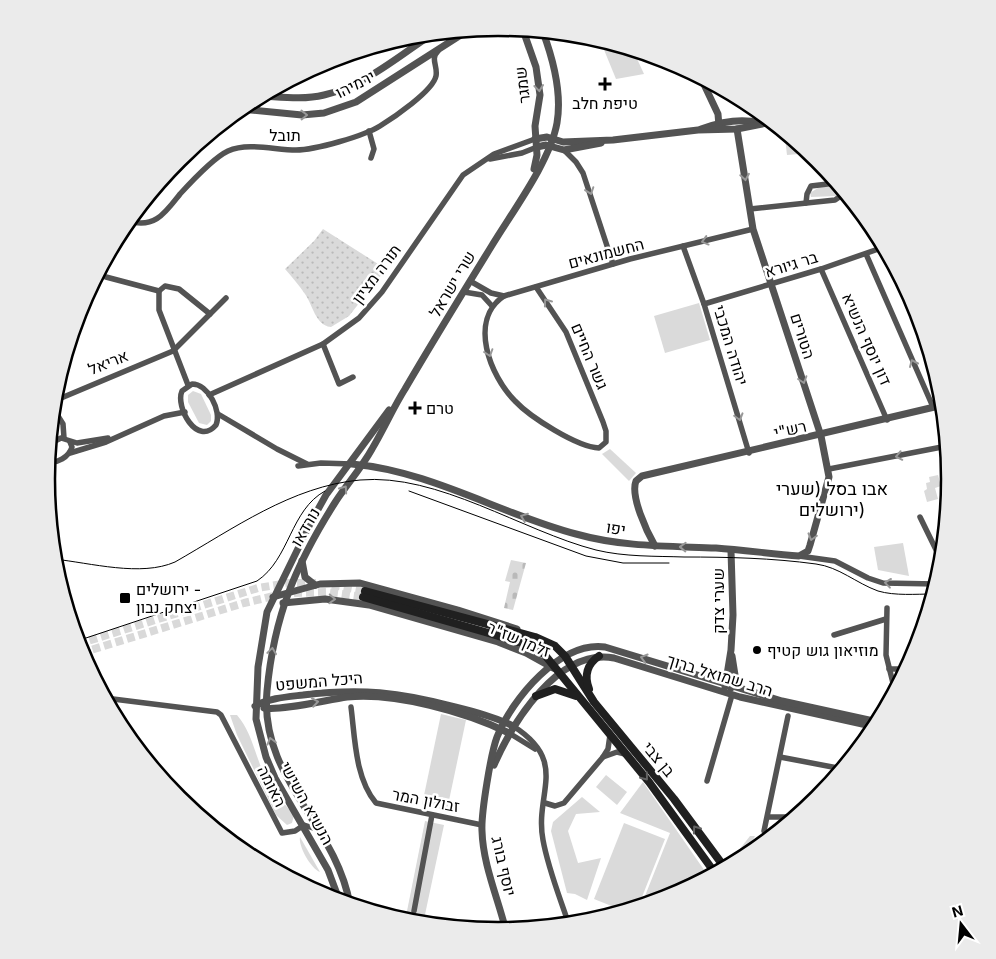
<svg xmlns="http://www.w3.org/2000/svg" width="996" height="959" viewBox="0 0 996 959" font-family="Inter,Heebo,sans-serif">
	<defs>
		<pattern id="grass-dots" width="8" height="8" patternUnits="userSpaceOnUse" patternTransform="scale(1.25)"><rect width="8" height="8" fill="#dadada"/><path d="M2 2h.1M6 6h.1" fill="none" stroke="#b9b9b9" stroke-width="1.8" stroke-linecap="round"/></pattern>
		<pattern id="cemetery-stones" width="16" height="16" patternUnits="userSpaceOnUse" patternTransform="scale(1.25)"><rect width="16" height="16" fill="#dadada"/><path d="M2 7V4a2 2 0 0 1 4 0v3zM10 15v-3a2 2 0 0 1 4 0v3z" fill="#b9b9b9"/></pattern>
	</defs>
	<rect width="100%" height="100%" fill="#fff"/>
	<g fill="url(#grass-dots)">
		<path d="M323,229L386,269L349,316L331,327C315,325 313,305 305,294C299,285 292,277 285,269L314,241Z"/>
		<polygon points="322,885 328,890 330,899 315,892 315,888"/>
	</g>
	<polygon fill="url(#cemetery-stones)" points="511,560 526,563 513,610 504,608 510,582 505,581"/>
	<g fill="#dadada">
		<polygon points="600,40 633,50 644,74 616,79"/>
		<polygon points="785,138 791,138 799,144 799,154 787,155"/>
		<polygon points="821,186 840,188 841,192 836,196 811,197 810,193"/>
		<polygon points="699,303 710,340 665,353 654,316"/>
		<polygon points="193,391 201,394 211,415 211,421 207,425 199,423 188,402 188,395"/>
		<polygon points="610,449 636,473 629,481 602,454"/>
		<polygon points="938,475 941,486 935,488 938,499 927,502 924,491 927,489 926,483 930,482 929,477"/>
		<polygon points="903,543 909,576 878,570 874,547"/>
		<polygon points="441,714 466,720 447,810 422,805"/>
		<path d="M230,715H237C254,735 255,759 268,782C275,794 285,804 294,815L292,823L287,825L276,815L237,735Z"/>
		<polygon points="606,775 627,792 617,805 596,787"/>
		<polygon points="643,782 709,877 671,897 641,906 670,833 620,813"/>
		<polygon points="582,797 600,812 576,814 568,831 578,863 601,858 587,900 575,894 567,893 551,831 553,822"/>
		<polygon points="425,821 444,825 423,924 405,921"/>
		<polygon points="624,823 665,839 638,907 624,911 594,899"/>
		<polygon points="750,836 755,836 744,858 734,863 732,859"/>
		<path d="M300,837L320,872C311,869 298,846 300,837Z"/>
	</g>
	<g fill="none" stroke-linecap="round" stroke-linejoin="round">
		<g stroke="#d9d9d9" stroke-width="8" stroke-dasharray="8 4" stroke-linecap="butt">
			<polyline points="332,585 365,591"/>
			<polyline points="294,593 327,592 363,597"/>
			<polyline points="78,644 258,588 288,583 316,583"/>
			<polyline points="81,653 244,603 278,595"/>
		</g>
		<g stroke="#535353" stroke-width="5.5">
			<polyline points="256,99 256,110"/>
			<polyline points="256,110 262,95"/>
			<polyline points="369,131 374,149 371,158"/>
			<polyline points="564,150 576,162 583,173 613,264"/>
			<polyline points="490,159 522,153 537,147"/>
			<polyline points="806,203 807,194 811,186 836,183"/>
			<polyline points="750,209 835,200 845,193"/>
			<path d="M128,221C155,229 165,213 180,194C191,182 213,158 228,151C248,142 275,150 296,150C315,150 364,136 380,126C393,118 433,91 436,76C438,66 430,59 438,51"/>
			<polyline points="683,246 704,304 749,453"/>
			<polyline points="866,254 933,407"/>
			<polyline points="821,269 887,420"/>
			<polyline points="106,277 159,291"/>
			<polyline points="470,281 491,293 504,296 630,259 753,229"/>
			<polyline points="159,291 159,310 188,385"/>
			<polyline points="159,291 165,286 179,289 210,314"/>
			<polyline points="464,292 482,295 492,306"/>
			<path d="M504,296C468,320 490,376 515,401C530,417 577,447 599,448L606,442V431L603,422L566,332L536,287"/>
			<polyline points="704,304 821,269 884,247"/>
			<polyline points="323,344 339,384 353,377"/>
			<path d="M192,384C208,384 222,411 216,425C197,447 175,407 182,391Z"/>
			<polyline points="209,395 323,344 359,318 382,292 463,175 494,154 535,139"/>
			<polyline points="54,401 173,351 226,298"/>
			<polyline points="53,408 63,424 64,438"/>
			<polyline points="218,414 277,449 307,464"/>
			<polyline points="49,444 61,438 77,443 108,438"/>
			<polyline points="70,453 106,442 164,416 185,412"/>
			<path d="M48,461C57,464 69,457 72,447L70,442"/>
			<polyline points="298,466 321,463 352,464"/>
			<polyline points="829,469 947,446"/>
			<polyline points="920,517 942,562"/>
			<polyline points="799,556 835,561 868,578 883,583 936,584"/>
			<polyline points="887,608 886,655 895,691"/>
			<polyline points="834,635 886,619"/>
			<polyline points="889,669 907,669"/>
			<polyline points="105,698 217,712 221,715 282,833 295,831 304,825 319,830"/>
			<path d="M351,707C355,738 355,778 376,803L482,825"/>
			<path d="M513,726C570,762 534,793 543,840C548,868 559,895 568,922"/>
			<polyline points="509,733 535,749"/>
			<polyline points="603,757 617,752 625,754"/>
			<polyline points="780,757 843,769"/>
			<polyline points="707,781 732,695"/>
			<polyline points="545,803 555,806 564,803 603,757 608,749 610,735"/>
			<polyline points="769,817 796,817"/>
			<polyline points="764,831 788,716"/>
			<polyline points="414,911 432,815"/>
		</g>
		<g stroke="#535353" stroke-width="7">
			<polyline points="523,30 536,67 540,95 535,126 537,155 534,169"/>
			<polyline points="701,78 718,114 719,126"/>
			<path d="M261,96C282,97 303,100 324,95C364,86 398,57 432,34"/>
			<polyline points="240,109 302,115 324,113 356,102 467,31"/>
			<path d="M701,129C718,123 741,118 759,123"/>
			<polyline points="535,139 547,137 563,142 613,140 698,130 737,129 772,122"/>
			<polyline points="537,147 546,145 564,150 601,143"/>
			<path d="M352,464C431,471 500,514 576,534C622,547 669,546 716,548C744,550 772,554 799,556L808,551L810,545L829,477L821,436L753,229L737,129"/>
			<path d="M655,546C647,532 630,496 636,481L642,476L943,405"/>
			<polyline points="302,561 305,577 315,585"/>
			<polyline points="273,597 320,584 360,583 458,610 517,629"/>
			<polyline points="283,603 325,599 369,605 498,642 526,653 553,668"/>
			<polyline points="725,687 731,650 733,615 731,551"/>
			<polyline points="731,688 735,675 732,656"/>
			<path d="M255,706C270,698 286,697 303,695C361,688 399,692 455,707C475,712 495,717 513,726"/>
			<path d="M264,708C281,711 326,700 347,697C395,692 466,712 509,733"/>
			<path d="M494,765C513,722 558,648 614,658L740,697L876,727"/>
			<polyline points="340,902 328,870 275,778 266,757 256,719 258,667 267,612 311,522 326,495 389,410"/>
			<path d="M350,905C336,824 259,778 267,691C274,615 296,564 336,501C348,483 362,467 372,449C384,429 393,408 405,389C433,341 462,294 491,247C512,212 550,162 557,123C562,94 553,59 543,32"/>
			<path d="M506,931C498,898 483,865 482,831C481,813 491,753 497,737C512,699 560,641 605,647L782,701L878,722"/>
		</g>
		<g stroke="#202020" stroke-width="8">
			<polyline points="365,591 535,637 555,646 565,656 594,702 674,799 725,868"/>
			<polyline points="363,597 492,634 524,644 544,654 649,782 715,873"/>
			<path d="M589,689C584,676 587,664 599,656"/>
			<polyline points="536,696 555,689 576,696"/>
		</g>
		<g stroke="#000" stroke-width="1">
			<polyline points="409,491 586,556 623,563 669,563"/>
			<path d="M54,559C91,563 141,577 175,562C233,529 292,486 360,480C438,473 522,531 596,550C625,557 655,556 684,557C728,557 772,558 816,564C839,567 856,583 878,591C895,596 916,594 933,594"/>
			<path d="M77,641L257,581C290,559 290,510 325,491"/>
		</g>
	</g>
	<defs><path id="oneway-chevron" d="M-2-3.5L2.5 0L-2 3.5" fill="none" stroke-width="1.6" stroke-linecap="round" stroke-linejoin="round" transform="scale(1.25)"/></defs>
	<g stroke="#989898">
		<use href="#oneway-chevron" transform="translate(539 88) rotate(83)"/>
		<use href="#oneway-chevron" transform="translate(304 115) rotate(-1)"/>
		<use href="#oneway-chevron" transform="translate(745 177) rotate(81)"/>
		<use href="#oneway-chevron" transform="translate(590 191) rotate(71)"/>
		<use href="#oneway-chevron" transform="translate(705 241) rotate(165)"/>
		<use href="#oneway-chevron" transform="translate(547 302) rotate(-126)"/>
		<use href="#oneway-chevron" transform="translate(489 353) rotate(72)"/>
		<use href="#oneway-chevron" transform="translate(913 363) rotate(-114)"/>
		<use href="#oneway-chevron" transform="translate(803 380) rotate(72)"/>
		<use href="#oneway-chevron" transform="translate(739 417) rotate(74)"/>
		<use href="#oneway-chevron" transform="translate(899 456) rotate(169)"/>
		<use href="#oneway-chevron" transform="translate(344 489) rotate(-55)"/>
		<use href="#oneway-chevron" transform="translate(524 517) rotate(-159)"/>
		<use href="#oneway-chevron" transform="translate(812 537) rotate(106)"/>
		<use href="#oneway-chevron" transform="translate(683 547) rotate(-178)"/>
		<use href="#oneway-chevron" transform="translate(888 583) rotate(-173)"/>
		<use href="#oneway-chevron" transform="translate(332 599) rotate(3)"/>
		<use href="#oneway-chevron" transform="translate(272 651) rotate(-82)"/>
		<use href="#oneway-chevron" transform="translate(644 658) rotate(-164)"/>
		<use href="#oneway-chevron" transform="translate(315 702) rotate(-9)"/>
		<use href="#oneway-chevron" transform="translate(271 741) rotate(-105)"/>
	</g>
	<g stroke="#636363">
		<use href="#oneway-chevron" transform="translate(645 777) rotate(51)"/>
		<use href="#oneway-chevron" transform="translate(696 829) rotate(-126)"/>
	</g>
	<g fill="#000" stroke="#fff" stroke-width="2">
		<path d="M602.5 76.5h5v5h5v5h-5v5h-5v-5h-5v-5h5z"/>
		<path d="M412.5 400.5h5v5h5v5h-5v5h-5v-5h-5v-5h5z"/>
		<rect x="119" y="592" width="12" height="12" rx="2.5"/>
		<circle cx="757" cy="650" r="5"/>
	</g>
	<g text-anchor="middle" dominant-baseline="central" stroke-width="5" stroke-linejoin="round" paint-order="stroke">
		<g font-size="16" fill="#000" stroke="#fff">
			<text transform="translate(355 84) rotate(-27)">ירמיהו</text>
			<text transform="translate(522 85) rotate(-97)">שמגר</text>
			<text x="285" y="135">תובל</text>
			<text transform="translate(606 253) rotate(-15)">החשמונאים</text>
			<text transform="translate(791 264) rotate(-17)">בר גיורא</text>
			<text transform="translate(376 274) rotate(-53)">תורה מציון</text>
			<text transform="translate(452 284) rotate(-59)">שרי ישראל</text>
			<text transform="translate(803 336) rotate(72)">הטורים</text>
			<text transform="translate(867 339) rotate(66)">דון יוסף הנשיא</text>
			<text transform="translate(731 345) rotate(73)">יהודה המכבי</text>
			<text transform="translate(590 356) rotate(67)">גשר החיים</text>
			<text transform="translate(108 362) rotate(-22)">אריאל</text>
			<text transform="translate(790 429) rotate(-13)">רש"י</text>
			<text transform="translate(305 527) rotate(-60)">נורדאו</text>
			<text transform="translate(616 528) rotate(9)">יפו</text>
			<text transform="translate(718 601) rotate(-90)">שערי צדק</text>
			<text transform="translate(519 639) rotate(23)">זלמן שז"ר</text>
			<text transform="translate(720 675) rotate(17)">הרב שמואל ברוך</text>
			<text transform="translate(319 681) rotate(-5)">היכל המשפט</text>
			<text transform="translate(659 759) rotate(50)">בן צבי</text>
			<text transform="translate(272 786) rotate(63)">האומה</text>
			<text transform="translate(426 800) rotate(11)">זבולון המר</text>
			<text transform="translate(307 803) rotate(61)">הנשיא השישי</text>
			<text transform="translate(504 866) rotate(77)">יוסף בורג</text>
		</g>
		<g font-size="16" fill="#000" stroke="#fff" text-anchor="start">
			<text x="605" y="103" text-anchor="middle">טיפת חלב</text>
			<text x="426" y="408">טרם</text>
			<text x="136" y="589">ירושלים -<tspan x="136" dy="18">יצחק נבון</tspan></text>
			<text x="767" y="650">מוזיאון גוש קטיף</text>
		</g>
		<g font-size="18" fill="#000" stroke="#fff">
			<text x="832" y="488">אבו בסל (שערי<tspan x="832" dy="21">ירושלים)</tspan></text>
		</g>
	</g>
	<path d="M0 0H996V959H0ZM55 479a443 443 0 1 1 886 0a443 443 0 1 1-886 0Z" fill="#ebebeb" fill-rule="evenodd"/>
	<path fill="none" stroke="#000" stroke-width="2.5" d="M55 479a443 443 0 1 1 886 0a443 443 0 1 1-886 0Z"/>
	<g transform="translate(961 924) rotate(344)" stroke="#ffffff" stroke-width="4" paint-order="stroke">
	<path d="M0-4L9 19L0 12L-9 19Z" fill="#000000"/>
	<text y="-8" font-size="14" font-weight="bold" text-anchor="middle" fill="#000000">N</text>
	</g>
</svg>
